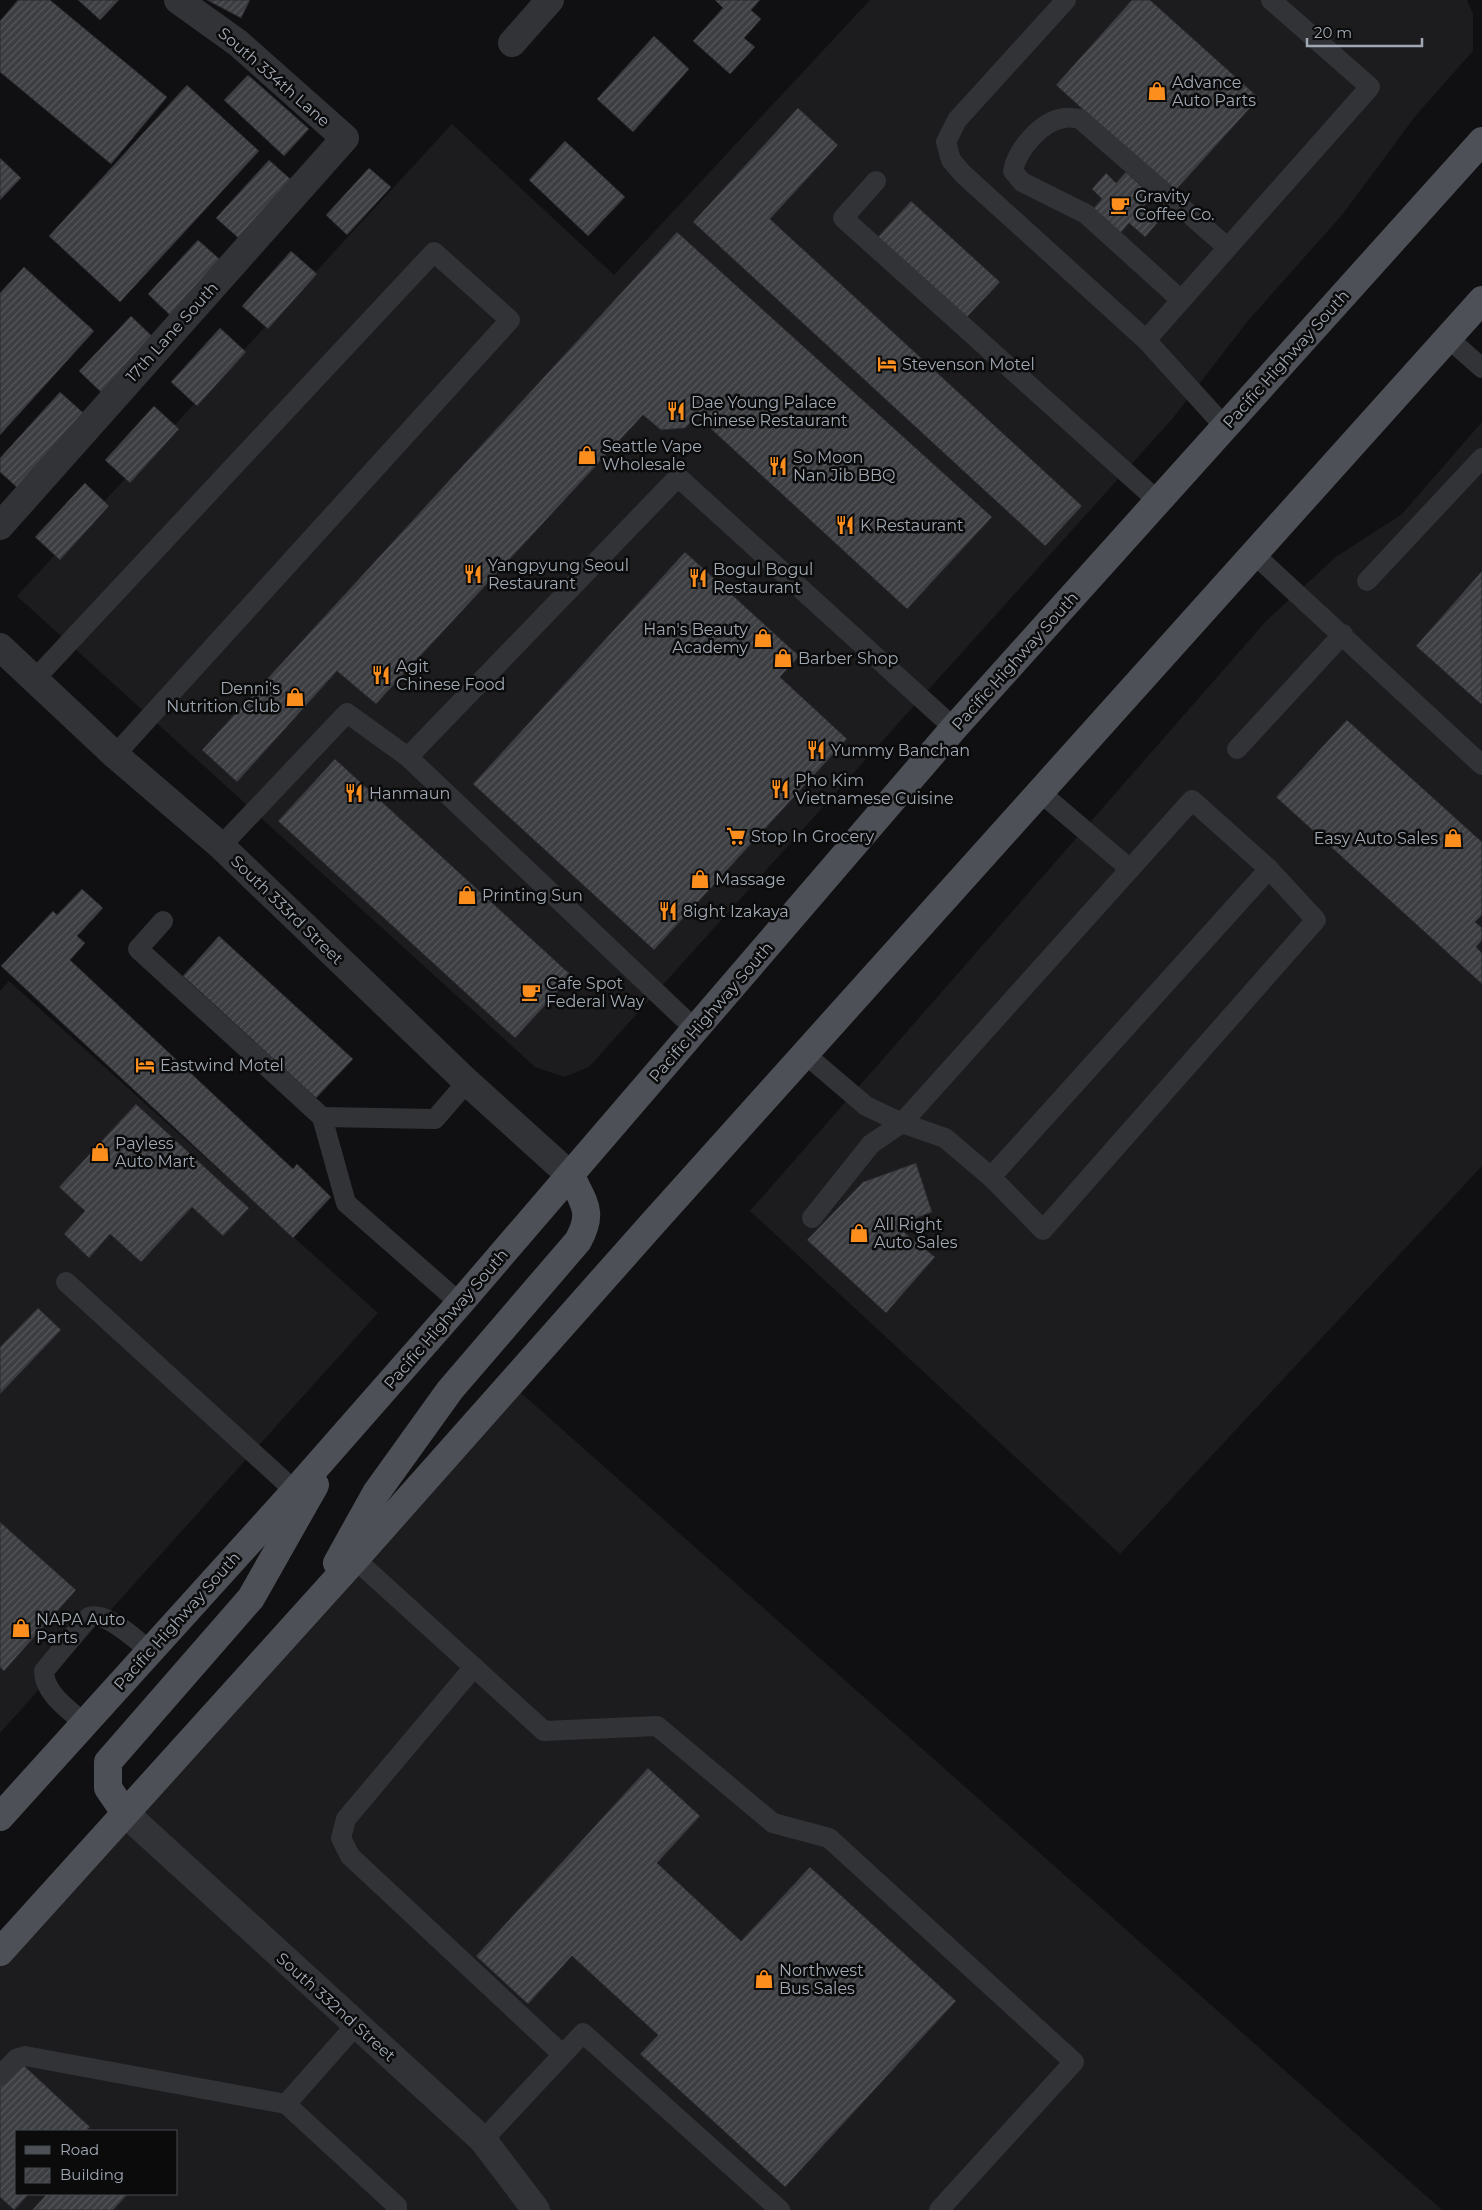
<svg xmlns="http://www.w3.org/2000/svg" width="1482" height="2210" viewBox="0 0 1482 2210" font-family="Montserrat,sans-serif">
	<defs>
		<pattern id="building-hatch" width="6" height="6" patternUnits="userSpaceOnUse" patternTransform="scale(1.25)"><rect width="6" height="6" fill="#3c3e42"/><path d="M-1 1l2-2M0 6l6-6M5 7l2-2" fill="none" stroke="#55575b"/></pattern>
	</defs>
	<rect width="100%" height="100%" fill="#101012"/>
	<g fill="#1c1c1f" fill-rule="evenodd">
		<polygon points="870,0 1467,0 1473,14 1473,51 1417,114 1342,215 1247,322 1173,418 589,1067 564,1077 535,1067 17,596 452,124 614,275"/>
		<polygon points="1482,422 1482,1166 1120,1554 750,1211 1267,620 1337,556 1401,515"/>
		<polygon points="9,981 378,1313 0,1733 0,991"/>
		<path d="M511,1384L1442,2210H0V1952ZM16,2131H176V2194H16Z"/>
	</g>
	<g fill="url(#building-hatch)" stroke="#2a2a2e">
		<polygon points="18,0 50,0 167,97 111,164 0,72 0,21"/>
		<polygon points="78,0 119,0 100,20"/>
		<polygon points="207,0 250,0 241,18"/>
		<polygon points="715,0 760,0 751,10 761,19 744,38 755,47 730,74 693,41 723,8"/>
		<polygon points="1132,0 1150,0 1259,98 1174,192 1056,85"/>
		<polygon points="654,36 689,69 633,132 597,99"/>
		<polygon points="248,75 309,129 284,156 224,100"/>
		<polygon points="187,85 259,151 120,302 49,236"/>
		<polygon points="798,108 838,145 770,219 1082,506 1045,546 693,222"/>
		<polygon points="565,141 625,197 588,236 529,180"/>
		<polygon points="0,158 21,178 0,200"/>
		<polygon points="269,160 297,185 244,243 216,218"/>
		<polygon points="369,168 391,187 347,235 326,215"/>
		<polygon points="1126,172 1153,197 1143,207 1159,221 1145,237 1129,223 1117,237 1090,212 1102,199 1092,189 1106,173 1116,183"/>
		<polygon points="911,201 1000,282 965,319 877,238"/>
		<polygon points="677,232 992,517 907,609 697,416 685,428 661,430 643,415 376,704 337,671 237,782 202,750"/>
		<polygon points="198,240 225,264 174,319 148,294"/>
		<polygon points="291,251 317,274 268,329 242,306"/>
		<polygon points="24,267 94,331 0,435 0,293"/>
		<polygon points="131,316 158,342 106,397 79,371"/>
		<polygon points="220,328 246,352 197,406 171,382"/>
		<polygon points="60,392 89,418 21,491 0,472 0,458"/>
		<polygon points="154,406 179,429 130,483 105,460"/>
		<polygon points="85,483 109,506 60,560 35,537"/>
		<polygon points="685,552 799,656 780,677 847,739 654,950 473,784"/>
		<polygon points="1482,571 1482,705 1416,646"/>
		<polygon points="1347,720 1482,842 1482,915 1475,922 1482,928 1482,940 1476,947 1482,953 1482,984 1276,797"/>
		<polygon points="335,759 572,976 515,1038 278,821"/>
		<polygon points="82,889 103,908 77,936 85,943 70,960 293,1169 297,1164 331,1197 293,1238 1,966 53,911 57,915"/>
		<polygon points="219,936 353,1059 316,1098 183,976"/>
		<polygon points="136,1104 249,1208 223,1236 192,1207 141,1262 110,1234 89,1258 64,1234 85,1211 59,1187"/>
		<polygon points="916,1163 932,1212 896,1226 935,1257 886,1313 807,1240 863,1182"/>
		<polygon points="38,1308 61,1330 0,1394 0,1347"/>
		<polygon points="0,1522 76,1590 4,1671 0,1667"/>
		<polygon points="648,1768 700,1816 657,1863 741,1941 810,1867 956,2001 785,2187 640,2054 658,2035 572,1956 528,2004 476,1956"/>
		<polygon points="21,2063 90,2127 86,2131 16,2131 16,2194 29,2194 14,2210 0,2197 0,2085"/>
		<polygon points="47,2194 128,2194 113,2210 32,2210"/>
	</g>
	<g fill="none" stroke-linecap="round" stroke-linejoin="round">
		<g stroke="#313337" stroke-width="20">
			<polyline points="1066,0 957,120 946,142 951,160 963,174 1146,340 1225,427"/>
			<polyline points="876,181 843,218 1159,502"/>
			<path d="M1181,300L1086,214L1022,182L1013,171C1017,150 1041,121 1064,118C1069,117 1075,118 1080,119L1227,247"/>
			<polyline points="1448,338 1482,368"/>
			<polyline points="1146,340 1370,87 1271,0"/>
			<polyline points="1255,555 1482,765"/>
			<polyline points="1367,581 1482,458"/>
			<polyline points="34,680 434,252 510,320 115,755"/>
			<polyline points="1237,749 1343,634"/>
			<polyline points="408,757 678,477 954,728"/>
			<polyline points="1041,793 1130,869"/>
			<polyline points="221,846 347,713 408,757 696,1030"/>
			<polyline points="163,921 138,949 322,1117 346,1203 460,1303"/>
			<polyline points="805,1054 866,1106 902,1123 945,1138 991,1177 1269,869 1192,800 902,1123 871,1144 812,1218"/>
			<polyline points="322,1117 435,1119 467,1082"/>
			<polyline points="991,1177 1043,1230 1316,920 1269,869"/>
			<polyline points="66,1282 295,1491"/>
			<polyline points="355,1559 544,1731 657,1726 773,1823 829,1838 1074,2062 939,2210"/>
			<polyline points="474,1667 346,1819 341,1838 350,1856 562,2054"/>
			<path d="M85,1724C70,1710 44,1694 44,1671L89,1617C107,1611 136,1640 150,1651"/>
			<polyline points="0,2076 16,2059 25,2056 286,2104 397,2206 397,2210"/>
			<polyline points="286,2104 356,2025"/>
			<polyline points="483,2140 583,2033 780,2210"/>
		</g>
		<g stroke="#313337" stroke-width="28">
			<polyline points="512,43 550,0"/>
			<polyline points="0,526 345,138 238,43 178,0"/>
			<polyline points="0,647 115,755 221,846 467,1082 571,1176"/>
			<polyline points="125,1813 483,2140 536,2210"/>
		</g>
		<g stroke="#4d5056" stroke-width="28">
			<path d="M337,1563L376,1493L450,1390L578,1241C594,1212 584,1204 571,1176"/>
			<polyline points="125,1813 108,1788 108,1762 251,1598 315,1485"/>
			<polyline points="0,1817 295,1491 460,1303 954,728 1482,141"/>
			<polyline points="0,1952 355,1559 653,1223 1482,300"/>
		</g>
	</g>
	<defs>
		<g id="shop-bare" transform="scale(1.5)"><path d="M-5-2.5h2.3a2.7 3.5 0 0 1 5.4 0H5L5.5 6h-11ZM-1.5-2.5h3a1.5 2.3 0 0 0-3 0Z" fill="#fc8e1e" stroke="#0b0b0c" stroke-width="2.5" paint-order="stroke"/></g>
		<g id="cafe-bare" transform="scale(1.5)"><path d="M-5.5-4.5H6V0H3Q3 3.5 0 3.5H-2.5Q-5.5 3.5-5.5 0ZM3-3.2v2h1.7v-2ZM-6 4.5H4V6H-6Z" fill="#fc8e1e" stroke="#0b0b0c" stroke-width="2.5" paint-order="stroke"/></g>
		<g id="hotel-bare" transform="scale(1.5)"><path d="M-6-4.5h1.5V1H6V5H4.5V3h-9V5H-6ZM-4 0a1.8 1.8 0 1 1 3.6 0ZM.5 0V-2.5h3Q6-2.5 6 0Z" fill="#fc8e1e" stroke="#0b0b0c" stroke-width="2.5" paint-order="stroke"/></g>
		<g id="restaurant-bare" transform="scale(1.5)"><path d="M-5-6h1v4h1v-4h1v4h1v-4h1v5L-1.5 .5V6h-2V.5L-5-1ZM5-6V6H3V1.5H1.5Q1.5-4 5-6Z" fill="#fc8e1e" stroke="#0b0b0c" stroke-width="2.5" paint-order="stroke"/></g>
		<g id="supermarket-bare" transform="scale(1.5)"><path d="M-6-5.5h2.5l.6 2H6L4.5 2H-2.5L-4.4-4H-6ZM-1.5 3.2a1.3 1.3 0 1 0 .1 0ZM3 3.2a1.3 1.3 0 1 0 .1 0Z" fill="#fc8e1e" stroke="#0b0b0c" stroke-width="2.5" paint-order="stroke"/></g>
	</defs>
	<g fill-rule="evenodd">
		<use href="#shop-bare" x="1157" y="91"/>
		<use href="#cafe-bare" x="1120" y="205"/>
		<use href="#hotel-bare" x="887" y="364"/>
		<use href="#restaurant-bare" x="676" y="411"/>
		<use href="#shop-bare" x="587" y="455"/>
		<use href="#restaurant-bare" x="778" y="466"/>
		<use href="#restaurant-bare" x="845" y="525"/>
		<use href="#restaurant-bare" x="473" y="574"/>
		<use href="#restaurant-bare" x="698" y="578"/>
		<use href="#shop-bare" x="763" y="638"/>
		<use href="#shop-bare" x="783" y="658"/>
		<use href="#restaurant-bare" x="381" y="675"/>
		<use href="#shop-bare" x="295" y="697"/>
		<use href="#restaurant-bare" x="816" y="750"/>
		<use href="#restaurant-bare" x="780" y="789"/>
		<use href="#restaurant-bare" x="354" y="793"/>
		<use href="#supermarket-bare" x="736" y="836"/>
		<use href="#shop-bare" x="1453" y="838"/>
		<use href="#shop-bare" x="700" y="879"/>
		<use href="#shop-bare" x="467" y="895"/>
		<use href="#restaurant-bare" x="668" y="911"/>
		<use href="#cafe-bare" x="531" y="992"/>
		<use href="#hotel-bare" x="145" y="1065"/>
		<use href="#shop-bare" x="100" y="1152"/>
		<use href="#shop-bare" x="859" y="1233"/>
		<use href="#shop-bare" x="21" y="1628"/>
		<use href="#shop-bare" x="764" y="1979"/>
	</g>
	<g text-anchor="middle" dominant-baseline="central" stroke-width="5" stroke-linejoin="round" paint-order="stroke">
		<g font-size="16" fill="#a0a9b3" stroke="#0b0b0c">
			<text transform="translate(274 77) rotate(41)">South 334th Lane</text>
			<text transform="translate(172 332) rotate(-48)">17th Lane South</text>
			<text transform="translate(1286 359) rotate(-48)">Pacific Highway South</text>
			<text transform="translate(1015 661) rotate(-48)">Pacific Highway South</text>
			<text transform="translate(287 910) rotate(44)">South 333rd Street</text>
			<text transform="translate(711 1012) rotate(-49)">Pacific Highway South</text>
			<text transform="translate(446 1319) rotate(-49)">Pacific Highway South</text>
			<text transform="translate(177 1621) rotate(-48)">Pacific Highway South</text>
			<text transform="translate(336 2007) rotate(42)">South 332nd Street</text>
		</g>
		<g font-size="16" fill="#a0a9b3" stroke="#0b0b0c" text-anchor="start">
			<text x="1172" y="82">Advance<tspan x="1172" dy="18">Auto Parts</tspan></text>
			<text x="1135" y="196">Gravity<tspan x="1135" dy="18">Coffee Co.</tspan></text>
			<text x="902" y="364">Stevenson Motel</text>
			<text x="691" y="402">Dae Young Palace<tspan x="691" dy="18">Chinese Restaurant</tspan></text>
			<text x="602" y="446">Seattle Vape<tspan x="602" dy="18">Wholesale</tspan></text>
			<text x="793" y="457">So Moon<tspan x="793" dy="18">Nan Jib BBQ</tspan></text>
			<text x="860" y="525">K Restaurant</text>
			<text x="488" y="565">Yangpyung Seoul<tspan x="488" dy="18">Restaurant</tspan></text>
			<text x="713" y="569">Bogul Bogul<tspan x="713" dy="18">Restaurant</tspan></text>
			<text x="748" y="629" text-anchor="end">Han's Beauty<tspan x="748" dy="18">Academy</tspan></text>
			<text x="798" y="658">Barber Shop</text>
			<text x="396" y="666">Agit<tspan x="396" dy="18">Chinese Food</tspan></text>
			<text x="280" y="688" text-anchor="end">Denni's<tspan x="280" dy="18">Nutrition Club</tspan></text>
			<text x="831" y="750">Yummy Banchan</text>
			<text x="795" y="780">Pho Kim<tspan x="795" dy="18">Vietnamese Cuisine</tspan></text>
			<text x="369" y="793">Hanmaun</text>
			<text x="751" y="836">Stop In Grocery</text>
			<text x="1438" y="838" text-anchor="end">Easy Auto Sales</text>
			<text x="715" y="879">Massage</text>
			<text x="482" y="895">Printing Sun</text>
			<text x="683" y="911">8ight Izakaya</text>
			<text x="546" y="983">Cafe Spot<tspan x="546" dy="18">Federal Way</tspan></text>
			<text x="160" y="1065">Eastwind Motel</text>
			<text x="115" y="1143">Payless<tspan x="115" dy="18">Auto Mart</tspan></text>
			<text x="874" y="1224">All Right<tspan x="874" dy="18">Auto Sales</tspan></text>
			<text x="36" y="1619">NAPA Auto<tspan x="36" dy="18">Parts</tspan></text>
			<text x="779" y="1970">Northwest<tspan x="779" dy="18">Bus Sales</tspan></text>
		</g>
	</g>
	<rect x="15" y="2130" width="162" height="65" fill="#0b0b0c" stroke="#474a4f"/>
	<rect x="25" y="2146" width="25" height="8" fill="#4d5056" stroke="#474a4f"/>
	<text x="60" y="2155" font-size="15" fill="#a0a9b3">Road</text>
	<rect x="25" y="2168" width="25" height="15" fill="url(#building-hatch)" stroke="#474a4f"/>
	<text x="60" y="2180" font-size="15" fill="#a0a9b3">Building</text>
	<path d="M1307 38v8h115v-8" fill="none" stroke="#a0a9b3" stroke-width="2.5"/>
	<text x="1314" y="38" font-size="15" fill="#a0a9b3" stroke="#0b0b0c" stroke-width="4" paint-order="stroke">20 m</text>
</svg>
